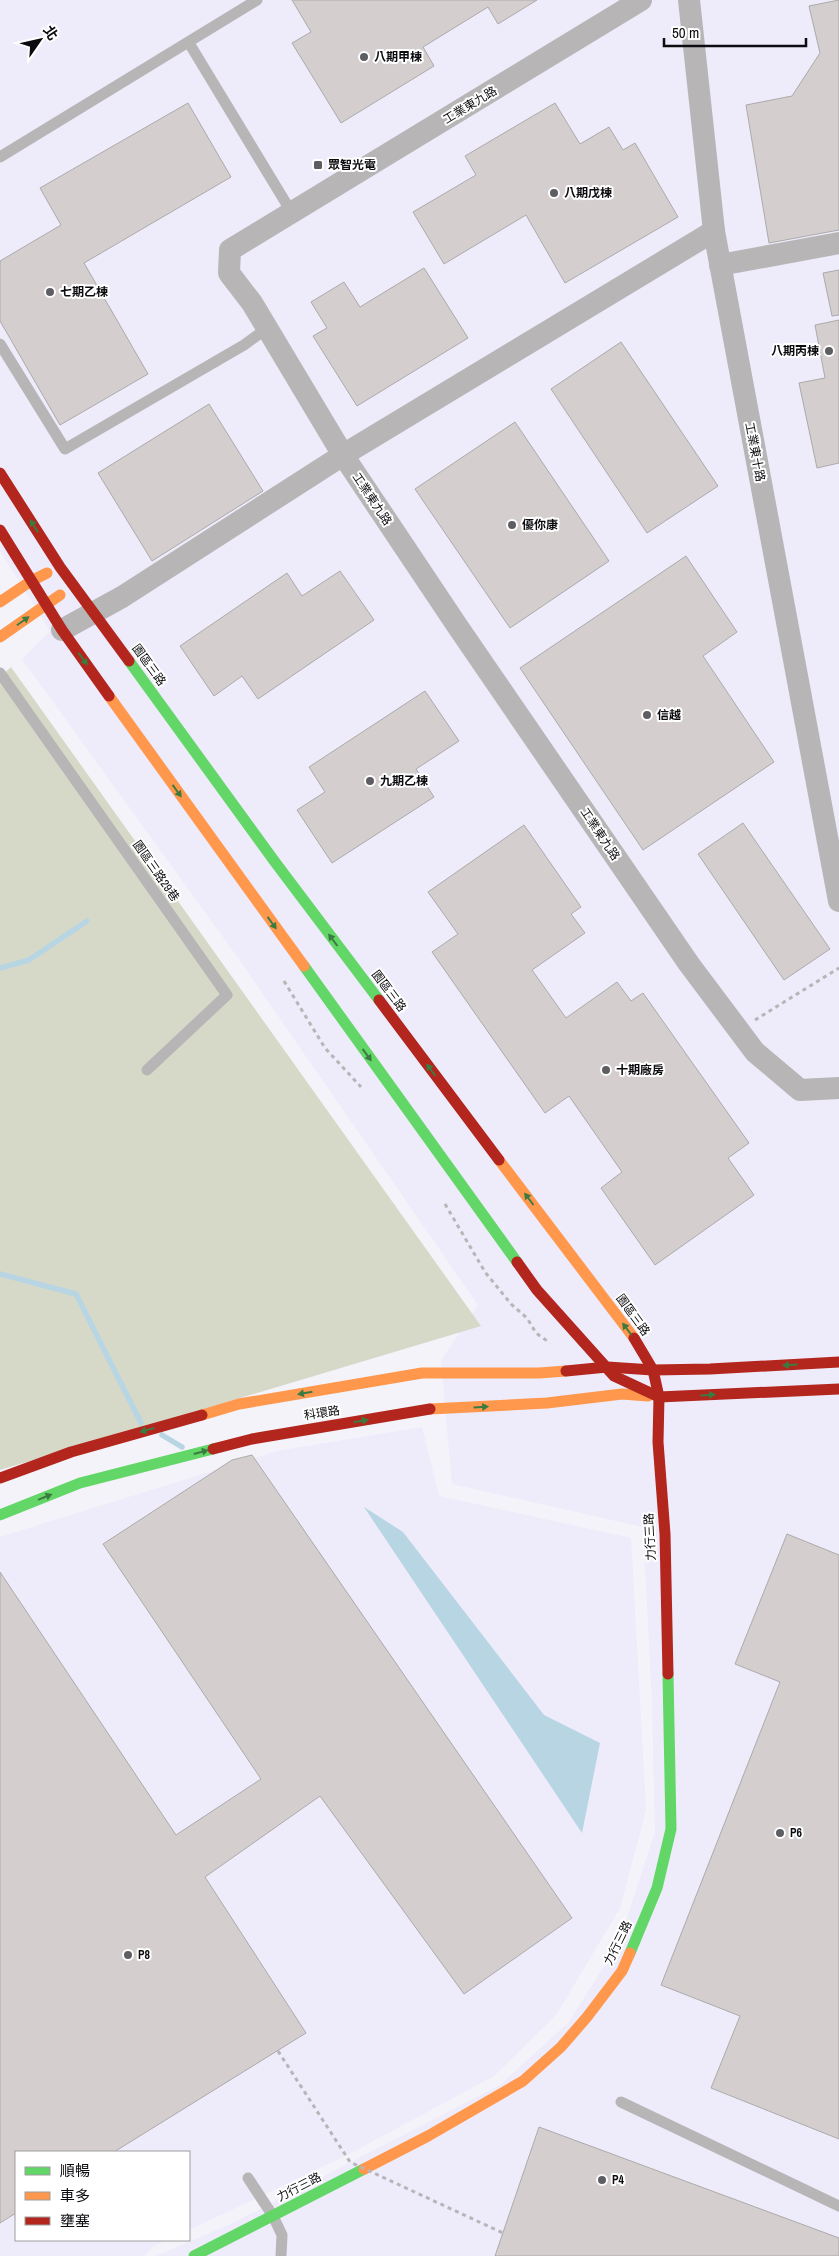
<svg xmlns="http://www.w3.org/2000/svg" width="839" height="2256" viewBox="0 0 839 2256" font-family="'Archivo Narrow','Noto Sans TC',sans-serif">
	<rect width="100%" height="100%" fill="#f3f3f9"/>
	<g fill="#eeebfa">
		<polygon points="0,0 839,0 839,2256 156,2256 233,2223 500,2085 568,2023 619,1943 655,1832 652,1701 643,1527 452,1484 441,1361 478,1305 236,955 22,659 50,631 0,551"/>
		<polygon points="422,1427 439,1496 631,1538 646,1810 620,1908 556,2015 494,2076 349,2154 189,2230 189,2152 16,2152 16,2240 167,2240 154,2246 144,2256 0,2256 0,1537 277,1451"/>
	</g>
	<polygon fill="#d7d9c8" points="11,667 481,1326 0,1470 0,677"/>
	<polygon fill="#b8d5e3" points="364,1507 403,1532 544,1715 600,1743 582,1833"/>
	<g fill="none" stroke-linecap="round" stroke-linejoin="round">
		<g stroke="#b8d5e3" stroke-width="5.5">
			<polyline points="0,968 29,960 87,921"/>
			<polyline points="0,1274 76,1294 141,1423"/>
			<polyline points="162,1435 182,1447"/>
		</g>
	</g>
	<g fill="#d5cece" stroke="#acaaab">
		<polygon points="292,0 537,0 498,24 488,7 423,47 434,66 341,123 292,43 311,32"/>
		<polygon points="839,0 839,230 769,243 746,105 792,96 820,53 809,6"/>
		<polygon points="188,103 231,177 84,263 148,374 60,425 0,321 0,261 61,225 40,188"/>
		<polygon points="555,103 580,144 609,127 623,150 635,143 678,217 565,283 526,215 444,264 413,212 476,175 465,156"/>
		<polygon points="424,268 468,338 357,406 313,336 327,328 311,302 344,282 360,307"/>
		<polygon points="839,270 839,315 832,316 823,273"/>
		<polygon points="839,320 839,463 817,468 799,383 825,378 815,325"/>
		<polygon points="621,342 718,486 647,533 551,389"/>
		<polygon points="209,404 263,491 152,561 98,473"/>
		<polygon points="515,422 609,561 510,628 415,489"/>
		<polygon points="686,556 737,632 703,656 774,762 643,850 520,668"/>
		<polygon points="340,571 374,620 258,699 242,676 214,696 180,646 287,573 302,596"/>
		<polygon points="425,691 459,741 416,769 434,797 332,863 297,810 325,792 309,767"/>
		<polygon points="743,823 830,949 784,980 698,854"/>
		<polygon points="524,825 581,907 571,914 585,933 532,970 566,1018 617,982 631,1001 643,993 749,1143 728,1158 754,1195 655,1265 601,1188 622,1172 569,1096 545,1113 432,952 458,934 428,892"/>
		<polygon points="252,1455 572,1918 464,1994 320,1796 205,1877 306,2033 114,2152 16,2152 16,2213 0,2223 0,1572 176,1835 261,1779 103,1544 232,1460"/>
		<polygon points="787,1534 839,1555 839,2139 711,2088 740,2016 661,1985 780,1682 735,1664"/>
		<polygon points="539,2127 839,2238 839,2256 495,2256"/>
	</g>
	<g fill="none" stroke-linecap="round" stroke-linejoin="round">
		<g stroke="#b7b5b8" stroke-width="3" stroke-dasharray="4 4" stroke-linecap="butt">
			<polyline points="284,981 325,1048 361,1087"/>
			<polyline points="755,1020 839,968"/>
			<polyline points="445,1204 485,1272 511,1304 527,1318 536,1333 550,1343"/>
		</g>
		<g stroke="#b7b5b6" stroke-width="11">
			<polyline points="189,43 292,213"/>
			<polyline points="0,157 257,0"/>
			<polyline points="0,344 65,449 244,345 266,329"/>
			<polyline points="0,673 227,995 147,1070"/>
			<polyline points="621,2102 839,2206"/>
			<polyline points="248,2178 273,2216 282,2235 281,2256"/>
		</g>
		<g stroke="#b7b5b6" stroke-width="22">
			<polyline points="641,0 230,250 229,273 252,303 343,455 458,627 689,964 755,1052 800,1090 839,1088"/>
			<polyline points="689,0 714,231 839,901"/>
			<polyline points="720,265 839,243"/>
			<polyline points="62,630 122,597 343,455 714,231"/>
		</g>
		<g stroke="#63d668" stroke-width="11">
			<polyline points="129,661 275,862 379,1000"/>
			<polyline points="304,966 517,1262"/>
			<polyline points="0,1515 80,1483 213,1449"/>
			<polyline points="630,1953 657,1888 671,1829 668,1674"/>
			<polyline points="194,2256 364,2169"/>
		</g>
		<g stroke="#ff974d" stroke-width="11">
			<polyline points="0,602 31,581 47,573"/>
			<polyline points="0,637 60,595"/>
			<polyline points="109,696 304,966"/>
			<polyline points="499,1160 634,1338"/>
			<polyline points="430,1409 547,1403 622,1394 648,1396"/>
			<polyline points="202,1415 239,1404 422,1373 539,1373 566,1371"/>
			<polyline points="364,2169 428,2136 523,2081 561,2047 587,2017 622,1971 630,1953"/>
		</g>
		<g stroke="#b3261e" stroke-width="11">
			<polyline points="0,473 60,567 129,661"/>
			<polyline points="0,530 62,630 109,696"/>
			<polyline points="379,1000 499,1160"/>
			<polyline points="517,1262 537,1290 614,1376 659,1397 839,1389"/>
			<polyline points="634,1338 653,1370 659,1397 658,1442 665,1534 668,1674"/>
			<polyline points="566,1371 607,1367 653,1370 710,1369 839,1362"/>
			<polyline points="213,1449 252,1439 430,1409"/>
			<polyline points="0,1478 71,1452 202,1415"/>
		</g>
		<polyline stroke="#b7b5b8" stroke-width="3" stroke-dasharray="4 4" stroke-linecap="butt" points="278,2051 350,2162 503,2233"/>
	</g>
	<defs><path id="oneway-solid" d="M-6-.8H1V-3.2L6.5 0L1 3.2V.8H-6Z" transform="scale(1.25)"/></defs>
	<g fill="#3c7b40">
		<use href="#oneway-solid" transform="translate(34 526) rotate(-122)"/>
		<use href="#oneway-solid" transform="translate(23 621) rotate(-35)"/>
		<use href="#oneway-solid" transform="translate(83 659) rotate(54)"/>
		<use href="#oneway-solid" transform="translate(177 791) rotate(54)"/>
		<use href="#oneway-solid" transform="translate(272 923) rotate(54)"/>
		<use href="#oneway-solid" transform="translate(333 940) rotate(-127)"/>
		<use href="#oneway-solid" transform="translate(367 1055) rotate(54)"/>
		<use href="#oneway-solid" transform="translate(431 1070) rotate(-127)"/>
		<use href="#oneway-solid" transform="translate(529 1199) rotate(-127)"/>
		<use href="#oneway-solid" transform="translate(627 1329) rotate(-127)"/>
		<use href="#oneway-solid" transform="translate(790 1365) rotate(177)"/>
		<use href="#oneway-solid" transform="translate(305 1393) rotate(170)"/>
		<use href="#oneway-solid" transform="translate(708 1395) rotate(-3)"/>
		<use href="#oneway-solid" transform="translate(481 1407) rotate(-3)"/>
		<use href="#oneway-solid" transform="translate(361 1421) rotate(-9)"/>
		<use href="#oneway-solid" transform="translate(147 1430) rotate(164)"/>
		<use href="#oneway-solid" transform="translate(201 1452) rotate(-15)"/>
		<use href="#oneway-solid" transform="translate(45 1497) rotate(-22)"/>
	</g>
	<g fill="#5d5d62" stroke="#fff" stroke-width="2">
		<circle cx="364" cy="57" r="5"/>
		<rect x="313" y="160" width="10" height="10" rx="2.5"/>
		<circle cx="554" cy="193" r="5"/>
		<circle cx="50" cy="292" r="5"/>
		<circle cx="829" cy="351" r="5"/>
		<circle cx="512" cy="525" r="5"/>
		<circle cx="647" cy="715" r="5"/>
		<circle cx="370" cy="781" r="5"/>
		<circle cx="606" cy="1070" r="5"/>
		<circle cx="780" cy="1833" r="5"/>
		<circle cx="128" cy="1955" r="5"/>
		<circle cx="602" cy="2180" r="5"/>
	</g>
	<g text-anchor="middle" dominant-baseline="central" stroke-width="4" stroke-linejoin="round" paint-order="stroke">
		<g font-size="12" font-weight="bold" fill="#0c0c10" stroke="#fff" text-anchor="start">
			<text x="374" y="57">八期甲棟</text>
			<text x="328" y="165">眾智光電</text>
			<text x="564" y="193">八期戊棟</text>
			<text x="60" y="292">七期乙棟</text>
			<text x="819" y="351" text-anchor="end">八期丙棟</text>
			<text x="522" y="525">優你康</text>
			<text x="657" y="715">信越</text>
			<text x="380" y="781">九期乙棟</text>
			<text x="616" y="1070">十期廠房</text>
			<text x="790" y="1833">P6</text>
			<text x="138" y="1955">P8</text>
			<text x="612" y="2180">P4</text>
		</g>
		<g font-size="12" fill="#0c0c10" stroke="#fff">
			<text transform="translate(470 105) rotate(-31)">工業東九路</text>
			<text transform="translate(755 452) rotate(79)">工業東十路</text>
			<text transform="translate(372 499) rotate(56)">工業東九路</text>
			<text transform="translate(149 665) rotate(54)">園區三路</text>
			<text transform="translate(600 834) rotate(56)">工業東九路</text>
			<text transform="translate(156 871) rotate(55)">園區三路29巷</text>
			<text transform="translate(389 991) rotate(53)">園區三路</text>
			<text transform="translate(633 1315) rotate(54)">園區三路</text>
			<text transform="translate(322 1413) rotate(-9)">科環路</text>
			<text transform="translate(650 1537) rotate(-93)">力行三路</text>
			<text transform="translate(618 1943) rotate(-64)">力行三路</text>
			<text transform="translate(299 2187) rotate(-27)">力行三路</text>
		</g>
	</g>
	<rect x="15" y="2151" width="175" height="90" fill="#ffffff" stroke="#9e9e9f"/>
	<rect x="25" y="2167" width="25" height="8" fill="#63d668" stroke="#9e9e9f"/>
	<text x="60" y="2176" font-size="15" fill="#0c0c10">順暢</text>
	<rect x="25" y="2192" width="25" height="8" fill="#ff974d" stroke="#9e9e9f"/>
	<text x="60" y="2201" font-size="15" fill="#0c0c10">車多</text>
	<rect x="25" y="2217" width="25" height="8" fill="#b3261e" stroke="#9e9e9f"/>
	<text x="60" y="2226" font-size="15" fill="#0c0c10">壅塞</text>
	<g transform="translate(40 40) rotate(56)" stroke="#ffffff" stroke-width="4" paint-order="stroke">
	<path d="M0-4L9 19L0 12L-9 19Z" fill="#0c0c10"/>
	<text y="-8" font-size="14" font-weight="bold" text-anchor="middle" fill="#0c0c10">北</text>
	</g>
	<path d="M664 38v8h142v-8" fill="none" stroke="#0c0c10" stroke-width="2.5"/>
	<text x="672" y="38" font-size="15" fill="#0c0c10" stroke="#ffffff" stroke-width="4" paint-order="stroke">50 m</text>
</svg>
